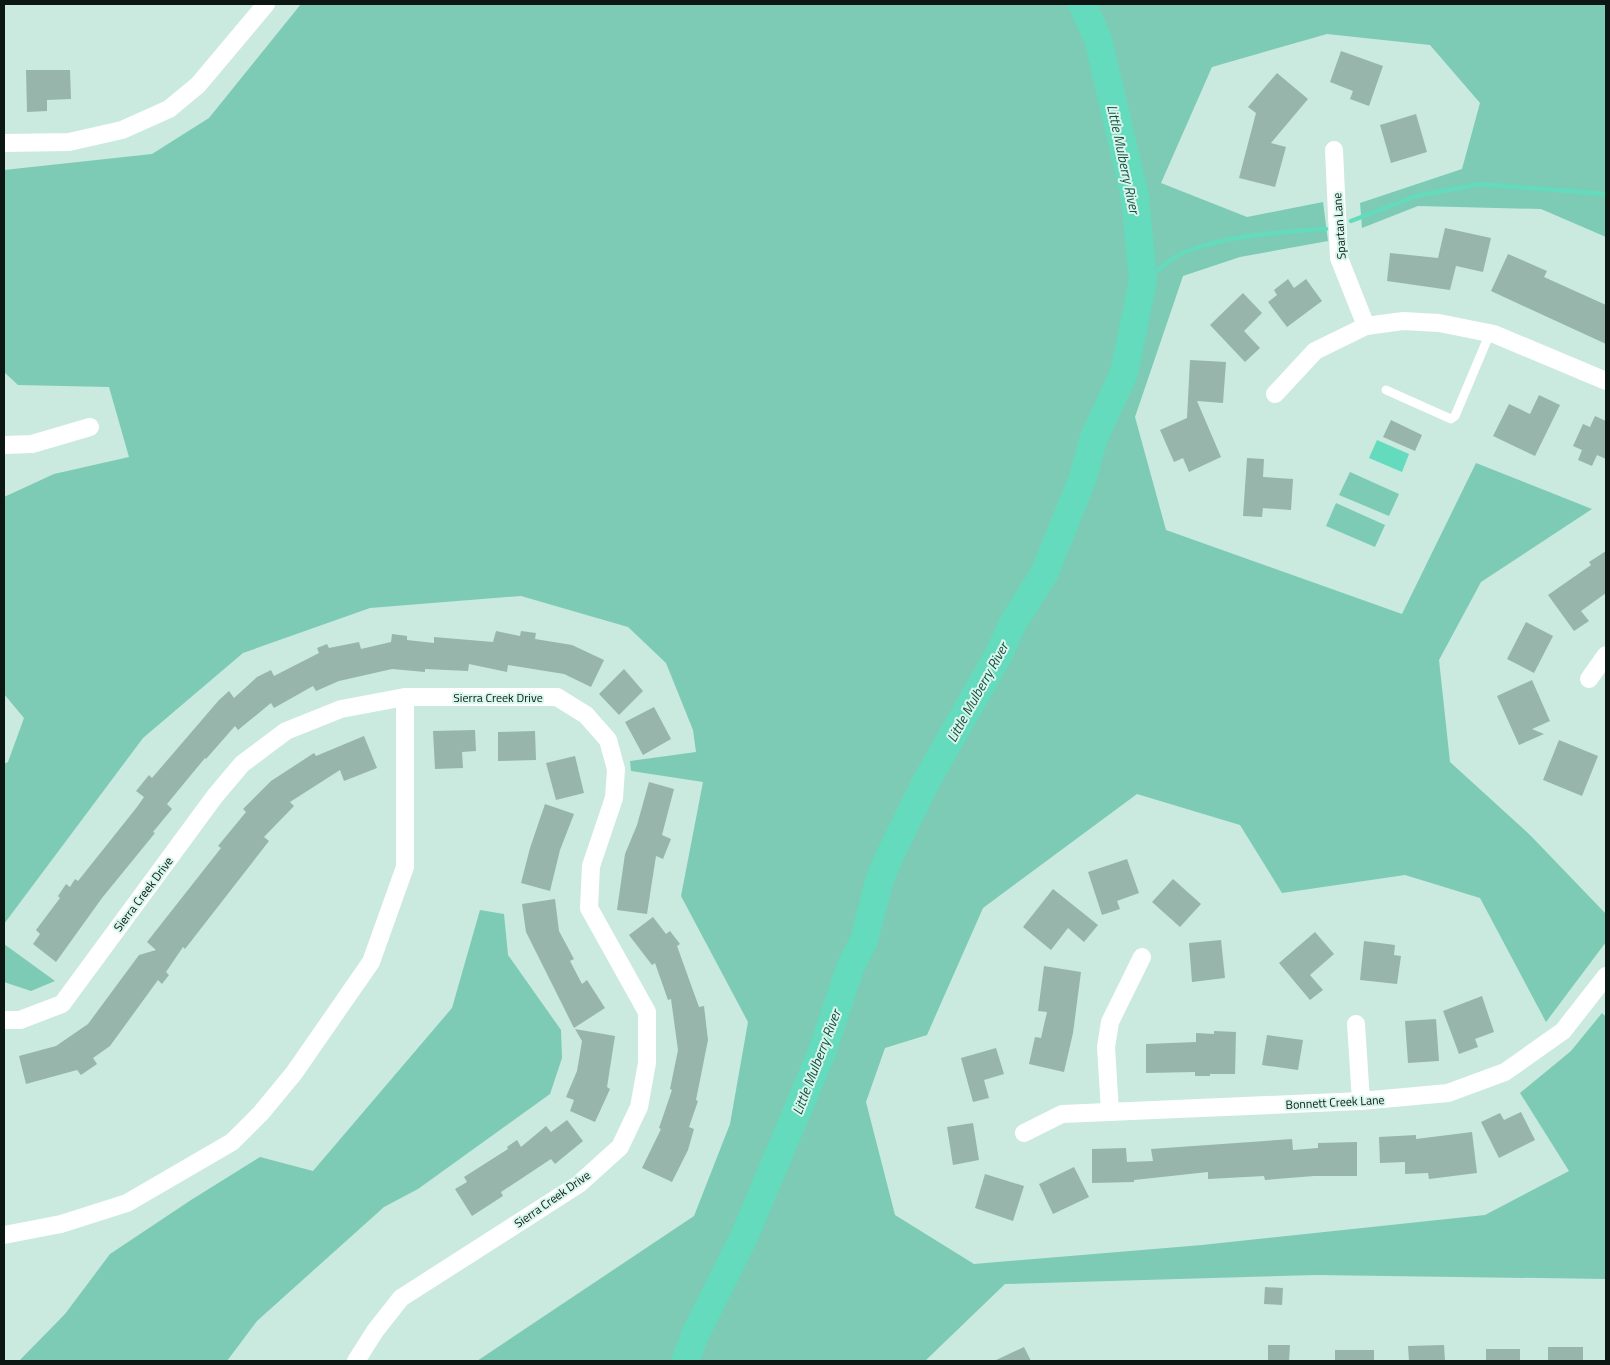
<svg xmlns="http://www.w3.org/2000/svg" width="1610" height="1365" viewBox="0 0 1610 1365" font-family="'Titillium Web',sans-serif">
	<rect width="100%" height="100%" fill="#cae9df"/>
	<g fill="#7dcbb5">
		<polygon points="301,4 1606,4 1606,237 1541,209 1418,206 1362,228 1360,203 1462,169 1480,103 1430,45 1327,34 1212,67 1161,183 1247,217 1323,202 1328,241 1240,257 1183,276 1135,417 1166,530 1402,614 1476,463 1592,509 1481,582 1439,660 1450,762 1530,835 1606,914 1606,942 1546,1022 1480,898 1405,875 1282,893 1240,825 1137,794 983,908 927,1035 885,1048 866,1102 895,1215 974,1264 1202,1245 1485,1215 1569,1171 1520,1093 1571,1051 1602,1013 1606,1017 1606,1279 1317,1275 1005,1284 925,1361 477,1361 694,1216 730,1124 748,1022 681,896 703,782 631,771 630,761 696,752 693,730 666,663 628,627 521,596 370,608 243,653 143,738 4,924 4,764 8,762 24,718 4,694 4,497 54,474 129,457 109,387 18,385 4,372 4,170 152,154 209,118"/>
		<polygon points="1350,472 1399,494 1389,516 1339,495"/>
		<polygon points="1336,503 1385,525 1375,547 1326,526"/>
		<polygon points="480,910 504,914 508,955 561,1030 562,1058 550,1094 418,1189 384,1207 257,1321 227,1361 19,1361 65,1314 110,1254 191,1200 260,1157 313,1171 452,1008"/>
		<polygon points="4,944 55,981 31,991 4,982"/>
	</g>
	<polygon fill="#63dbbc" points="1377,440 1409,454 1402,472 1369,458"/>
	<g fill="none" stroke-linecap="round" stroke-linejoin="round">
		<g stroke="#63dbbc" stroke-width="4.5">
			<polyline points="1351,221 1416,196 1480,184 1606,194"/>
			<path d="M1143,280C1158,272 1169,258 1185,252C1230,235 1279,232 1326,229"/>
		</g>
		<polyline stroke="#63dbbc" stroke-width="28" points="685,1361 696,1333 744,1237 822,1052 850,968 864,940 880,878 891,853 927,780 999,654 1013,623 1044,574 1083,478 1093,440 1124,373 1143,280 1135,197 1098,39 1082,4"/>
	</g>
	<g fill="#98b5ac">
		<polygon points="1341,51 1383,66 1369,106 1350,99 1353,91 1330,82"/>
		<polygon points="26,70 70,70 71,99 47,100 47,111 27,112"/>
		<polygon points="1277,73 1308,99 1271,143 1286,147 1275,187 1239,178 1256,113 1248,107"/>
		<polygon points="1416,114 1427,152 1391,163 1380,125"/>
		<polygon points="1445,228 1491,238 1483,272 1456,266 1450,290 1387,281 1390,253 1438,258"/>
		<polygon points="1508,254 1547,271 1544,277 1606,305 1606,344 1491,291"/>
		<polygon points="1288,279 1294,288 1306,279 1322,301 1287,327 1268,302 1277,295 1274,290"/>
		<polygon points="1243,293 1262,313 1244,331 1260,348 1245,362 1210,325"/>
		<polygon points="1190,360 1226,362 1223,403 1197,401 1221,457 1189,472 1183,458 1174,462 1160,430 1187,418"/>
		<polygon points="1539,395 1560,405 1535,456 1493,436 1509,404 1530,414"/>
		<polygon points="1595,416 1606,421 1606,459 1597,455 1592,466 1578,460 1582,450 1573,446 1583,424 1590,427"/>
		<polygon points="1391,420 1422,435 1415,451 1383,437"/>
		<polygon points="1247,458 1264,459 1263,477 1293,479 1291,510 1263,508 1262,517 1243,516"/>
		<polygon points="1606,551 1606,593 1581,611 1589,621 1574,631 1548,595 1591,565 1589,562"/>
		<polygon points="1526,622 1553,636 1534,673 1507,659"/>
		<polygon points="496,631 520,636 521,631 536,633 535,639 572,645 604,660 591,687 564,674 508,665 507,672 469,664 468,671 425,669 425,672 392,669 339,681 316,691 313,686 274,708 271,703 238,730 235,726 206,759 205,758 167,804 172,809 153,832 155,833 102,898 56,962 33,944 40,934 36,930 60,898 58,896 66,884 70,887 75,879 78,881 137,807 144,797 136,791 149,775 152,778 219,700 229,691 234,698 257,677 271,670 274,676 319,653 317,648 327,644 329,648 359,642 361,649 391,642 392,634 407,636 407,640 434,643 434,637 493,642"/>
		<polygon points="624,669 643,691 619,715 599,694"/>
		<polygon points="1532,680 1550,721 1532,729 1544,734 1519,745 1497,696"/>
		<polygon points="654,707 671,739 643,755 625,722"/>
		<polygon points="475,730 476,751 462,752 463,768 435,769 433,731"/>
		<polygon points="535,731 536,760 498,761 498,732"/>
		<polygon points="364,736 377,768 344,781 340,770 290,802 294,806 264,837 269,841 185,949 183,947 166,972 169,975 162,984 158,980 110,1046 93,1058 97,1064 81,1075 77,1070 26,1084 19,1056 56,1046 88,1024 139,955 156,950 147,942 221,848 218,846 246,812 243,809 271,781 314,753 316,756"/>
		<polygon points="1559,740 1598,756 1582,796 1543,780"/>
		<polygon points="575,756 584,793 556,800 546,763"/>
		<polygon points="649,782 674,789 662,835 671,839 663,859 656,856 647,914 617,910 625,854 637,825"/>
		<polygon points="545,804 574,814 560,850 550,891 521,883 530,848"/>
		<polygon points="1127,859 1139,893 1117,901 1120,909 1102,915 1088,872"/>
		<polygon points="1173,879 1201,904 1180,927 1152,902"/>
		<polygon points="1053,889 1098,925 1084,942 1068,928 1051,950 1023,927"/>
		<polygon points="555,899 559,931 574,959 570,961 582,984 587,980 605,1008 574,1028 526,932 522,904"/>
		<polygon points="653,917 666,934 670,931 680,944 677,946 699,1007 704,1006 708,1040 696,1100 698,1101 689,1127 694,1129 688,1150 672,1182 642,1168 661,1129 659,1128 672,1090 670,1089 678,1050 671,999 668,1000 655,963 652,965 629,935"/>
		<polygon points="1315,932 1334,954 1310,975 1323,990 1310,1000 1279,963"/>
		<polygon points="1221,940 1225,978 1192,982 1189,943"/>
		<polygon points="1364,941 1395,945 1394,955 1401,956 1397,984 1360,980"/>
		<polygon points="1044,966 1081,972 1073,1033 1064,1072 1029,1064 1035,1037 1041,1038 1047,1012 1038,1011"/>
		<polygon points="1482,996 1494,1032 1475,1039 1478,1047 1459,1054 1443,1011"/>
		<polygon points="1436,1019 1439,1061 1408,1063 1405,1021"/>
		<polygon points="575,1029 615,1036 607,1087 610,1089 595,1122 570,1111 574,1100 566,1097 577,1071 582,1041"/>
		<polygon points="1214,1031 1236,1032 1235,1074 1210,1074 1210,1076 1195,1076 1195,1072 1146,1073 1146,1044 1196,1042 1196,1033 1214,1034"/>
		<polygon points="1267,1035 1303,1040 1298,1070 1262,1065"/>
		<polygon points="996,1048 1004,1074 984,1080 989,1098 973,1102 961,1058"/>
		<polygon points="1521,1112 1535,1140 1499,1158 1481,1122 1500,1113 1504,1120"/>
		<polygon points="567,1120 583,1141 555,1164 551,1159 501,1192 503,1196 472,1216 455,1189 467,1182 464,1177 508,1149 507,1147 517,1140 521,1147 546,1126 551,1132"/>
		<polygon points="973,1123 979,1160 953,1165 947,1127"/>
		<polygon points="1472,1132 1477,1173 1429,1179 1428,1173 1405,1174 1405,1162 1380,1163 1379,1137 1416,1135 1416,1139"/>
		<polygon points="1292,1139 1293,1150 1318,1148 1318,1143 1357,1142 1357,1176 1314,1176 1265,1180 1264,1176 1208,1179 1208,1172 1134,1180 1134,1182 1092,1183 1092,1149 1126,1148 1127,1162 1153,1161 1151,1149"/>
		<polygon points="1074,1167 1089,1197 1053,1214 1039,1184"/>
		<polygon points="985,1174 1024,1186 1013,1221 975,1208"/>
		<polygon points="1265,1287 1283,1288 1282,1305 1264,1304"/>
		<polygon points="1268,1345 1290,1345 1289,1361 1268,1361"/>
		<polygon points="1444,1345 1445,1361 1409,1361 1408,1346"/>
		<polygon points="1024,1347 1031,1361 994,1361"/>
		<rect x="1548" y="1347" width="35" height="14"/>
		<rect x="1486" y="1349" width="34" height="12"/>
		<rect x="1335" y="1350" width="39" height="11"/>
	</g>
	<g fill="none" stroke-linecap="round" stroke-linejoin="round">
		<polyline stroke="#fff" stroke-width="9" points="1386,390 1451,419 1455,416 1490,333"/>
		<g stroke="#fff" stroke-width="18">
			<polyline points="4,143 69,142 122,130 169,109 198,85 266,4"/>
			<polyline points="1334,150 1339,258 1366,326"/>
			<polyline points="1275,394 1315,351 1366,326 1403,321 1439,323 1494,334 1606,381"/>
			<polyline points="4,445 32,444 90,427"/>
			<polyline points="1589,679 1606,655"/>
			<polyline points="4,1020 20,1020 62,1004 215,796 242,764 286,731 341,709 405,697 557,697 586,715 608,740 616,769 614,798 591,866 589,908 647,1012 647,1063 639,1107 620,1147 579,1184 401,1298 375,1331 356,1361"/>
			<polyline points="1356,1024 1361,1101"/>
			<polyline points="1110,1112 1106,1047 1110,1022 1142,957"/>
			<polyline points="1024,1133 1062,1114 1361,1101 1448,1093 1505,1072 1563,1031 1606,976"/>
			<polyline points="4,1235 61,1224 127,1203 232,1142 261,1113 294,1073 371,962 405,867 405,697"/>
		</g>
	</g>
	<g text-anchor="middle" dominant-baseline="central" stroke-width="4" stroke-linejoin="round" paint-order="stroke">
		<g font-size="12" fill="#0c1714" stroke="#d7f6ec">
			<text transform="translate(1339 226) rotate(-94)">Spartan Lane</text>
			<text x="498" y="697">Sierra Creek Drive</text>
			<text transform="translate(143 894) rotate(-53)">Sierra Creek Drive</text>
			<text transform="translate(1335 1102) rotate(-3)">Bonnett Creek Lane</text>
			<text transform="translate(552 1199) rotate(-35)">Sierra Creek Drive</text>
		</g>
		<g font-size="14" font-style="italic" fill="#194d40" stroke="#d7f6ec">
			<text transform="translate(1124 159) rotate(78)">Little Mulberry River</text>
			<text transform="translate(977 692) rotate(-61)">Little Mulberry River</text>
			<text transform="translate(816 1062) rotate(-69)">Little Mulberry River</text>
		</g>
	</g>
	<rect width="1610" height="1365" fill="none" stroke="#0c1714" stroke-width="10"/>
</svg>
